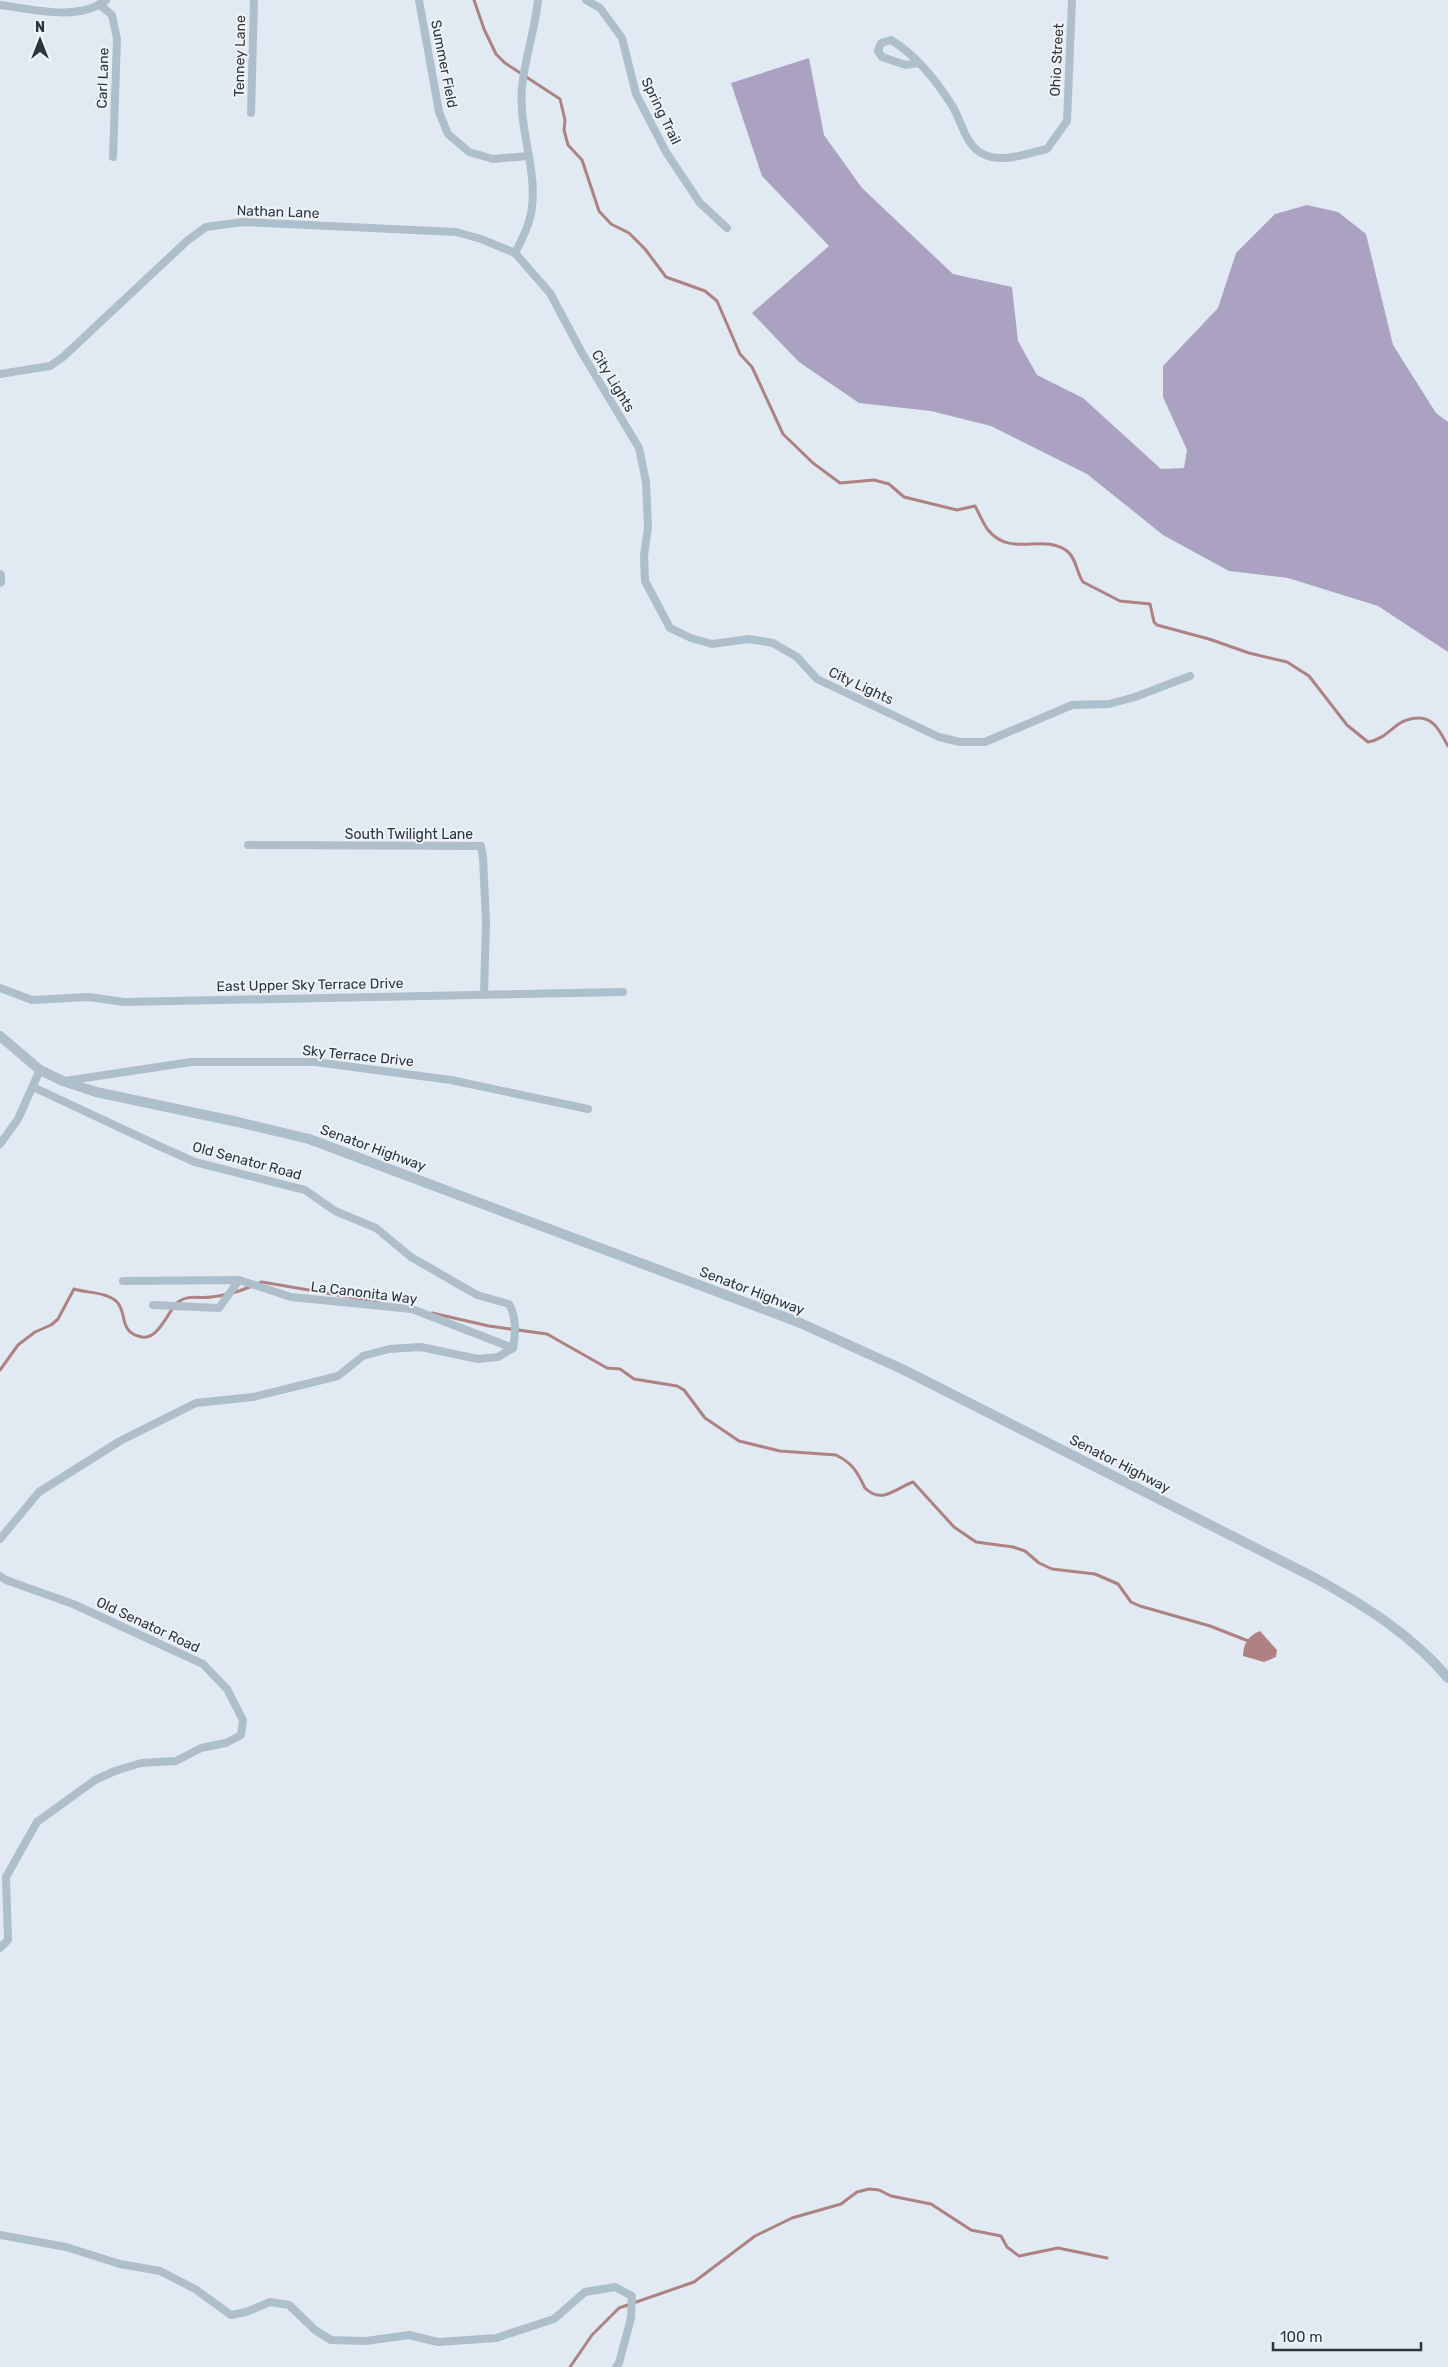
<svg xmlns="http://www.w3.org/2000/svg" width="1448" height="2367" viewBox="0 0 1448 2367" font-family="Rubik,sans-serif">
	<rect width="100%" height="100%" fill="#e1eaf2"/>
	<polygon fill="#aba2c1" points="809,58 824,135 862,188 953,274 1012,287 1018,341 1037,375 1083,398 1161,469 1184,468 1187,450 1163,397 1163,366 1218,308 1236,253 1275,214 1307,205 1338,212 1366,234 1393,345 1436,413 1448,422 1448,652 1378,606 1288,578 1229,571 1163,535 1087,474 991,426 931,411 859,403 799,362 752,313 829,246 762,176 731,83"/>
	<path fill="#ae8282" d="M1260,1631L1277,1650L1276,1657L1264,1662L1243,1656C1243,1644 1249,1635 1260,1631Z"/>
	<g fill="none" stroke-linecap="round" stroke-linejoin="round">
		<g stroke="#ae8282" stroke-width="3">
			<path d="M474,0L484,29L496,54L505,63L560,99L565,120L564,130L568,145L582,160L599,211L611,224L629,233L645,249L666,277L705,291L717,301L740,354L752,367L783,434L813,463L840,483L874,480L889,484L904,497L957,510L975,506C979,513 983,523 988,530C1011,558 1043,533 1067,551C1077,559 1076,572 1083,582L1120,601L1150,604L1154,622L1157,625L1209,639L1249,653L1287,662L1309,676L1347,725L1368,742C1391,738 1394,718 1419,718C1435,718 1441,734 1448,746"/>
			<polyline points="257,1284 262,1282 379,1302"/>
			<path d="M432,1313L489,1326L547,1334L607,1368L620,1369L634,1379L677,1386L684,1390L705,1418L739,1441L780,1451L836,1455C852,1463 857,1471 865,1488C882,1505 896,1488 913,1482L954,1527L976,1542L1013,1547L1025,1551L1039,1563L1052,1569L1095,1574L1118,1584L1131,1602L1140,1606L1210,1626L1251,1642"/>
			<path d="M0,1370L18,1345L35,1332L51,1325L58,1319L74,1289C87,1293 107,1292 117,1302C127,1312 119,1330 138,1336C158,1344 168,1310 178,1302C188,1294 200,1299 211,1297C225,1296 238,1292 252,1286"/>
			<polyline points="570,2367 592,2335 619,2308 694,2282 755,2236 792,2218 841,2204 857,2192 869,2189 879,2190 891,2196 931,2204 971,2230 1001,2236 1007,2247 1019,2256 1058,2248 1107,2258"/>
		</g>
		<g stroke="#aebeca" stroke-width="8">
			<polyline points="419,0 439,112 448,134 469,152 493,159 528,156"/>
			<polyline points="586,0 600,8 622,38 636,94 666,152 700,203 727,228"/>
			<path d="M0,5C32,9 78,22 106,0"/>
			<polyline points="100,5 112,15 117,39 113,157"/>
			<path d="M918,63L906,65L882,57L878,51L881,43L891,40C916,55 938,83 953,107C962,123 966,146 983,154C1002,164 1028,153 1047,149L1067,121L1072,0"/>
			<polyline points="251,113 254,0"/>
			<path d="M515,253C522,240 528,228 531,214C539,172 518,130 522,87C525,58 535,29 538,0"/>
			<polyline points="0,374 50,366 63,357 188,240 206,227 243,222 456,232 481,239 515,253 550,293 582,353 639,448 646,482 648,527 644,556 645,581 670,628 691,638 712,644 749,639 773,643 797,657 817,679 939,737 960,742 985,742 1072,705 1109,704 1135,697 1190,676"/>
			<polyline points="248,845 481,846 483,858 486,921 484,994"/>
			<polyline points="0,988 32,1000 89,997 124,1002 623,992"/>
			<polyline points="65,1081 191,1062 315,1062 451,1080 588,1109"/>
			<polyline points="0,1144 18,1119 40,1070"/>
			<polyline points="123,1281 239,1280 291,1297 412,1309 513,1348"/>
			<polyline points="153,1305 219,1308 239,1280"/>
			<path d="M0,1539L39,1492L120,1441L196,1403L253,1397L338,1376L363,1356L389,1349L421,1347L478,1359L498,1357L513,1348C516,1333 517,1318 509,1304L477,1295L411,1257L376,1228L335,1211L305,1190L195,1162L159,1146L33,1087"/>
			<polyline points="0,1576 6,1580 73,1604 203,1664 227,1689 243,1720 241,1735 226,1743 201,1748 176,1761 141,1763 115,1771 95,1780 37,1822 6,1877 8,1940 0,1948"/>
			<polyline points="0,2235 66,2247 120,2264 160,2271 195,2289 231,2315 246,2312 270,2302 289,2305 315,2330 331,2340 366,2341 409,2335 438,2342 496,2338 554,2319 585,2292 615,2287 632,2296 631,2318 619,2363 616,2367"/>
		</g>
		<g stroke="#aebeca" stroke-width="10">
			<polyline points="0,575 0,582"/>
			<path d="M0,1036L40,1070L63,1081L96,1092L238,1122L309,1139L798,1322L902,1369L1317,1579C1365,1606 1412,1635 1448,1678"/>
		</g>
	</g>
	<g text-anchor="middle" dominant-baseline="central" stroke-width="4" stroke-linejoin="round" paint-order="stroke">
		<g font-size="14" fill="#2c3539" stroke="#eef4fa">
			<text transform="translate(240 56) rotate(-89)">Tenney Lane</text>
			<text transform="translate(1057 60) rotate(-87)">Ohio Street</text>
			<text transform="translate(444 64) rotate(79)">Summer Field</text>
			<text transform="translate(103 78) rotate(-88)">Carl Lane</text>
			<text transform="translate(661 111) rotate(64)">Spring Trail</text>
			<text transform="translate(278 212) rotate(2)">Nathan Lane</text>
			<text transform="translate(613 381) rotate(59)">City Lights</text>
			<text transform="translate(861 686) rotate(25)">City Lights</text>
			<text x="409" y="834">South Twilight Lane</text>
			<text transform="translate(310 985) rotate(-1)">East Upper Sky Terrace Drive</text>
			<text transform="translate(358 1056) rotate(6)">Sky Terrace Drive</text>
			<text transform="translate(373 1148) rotate(20)">Senator Highway</text>
			<text transform="translate(247 1161) rotate(15)">Old Senator Road</text>
			<text transform="translate(752 1291) rotate(21)">Senator Highway</text>
			<text transform="translate(364 1293) rotate(7)">La Canonita Way</text>
			<text transform="translate(1120 1464) rotate(27)">Senator Highway</text>
			<text transform="translate(148 1625) rotate(25)">Old Senator Road</text>
		</g>
	</g>
	<g transform="translate(40 40)" stroke="#eef4fa" stroke-width="4" paint-order="stroke">
	<path d="M0-4L9 19L0 12L-9 19Z" fill="#2c3539"/>
	<text y="-8" font-size="14" font-weight="bold" text-anchor="middle" fill="#2c3539">N</text>
	</g>
	<path d="M1273 2342v8h148v-8" fill="none" stroke="#2c3539" stroke-width="2.5"/>
	<text x="1280" y="2342" font-size="15" fill="#2c3539" stroke="#eef4fa" stroke-width="4" paint-order="stroke">100 m</text>
</svg>
